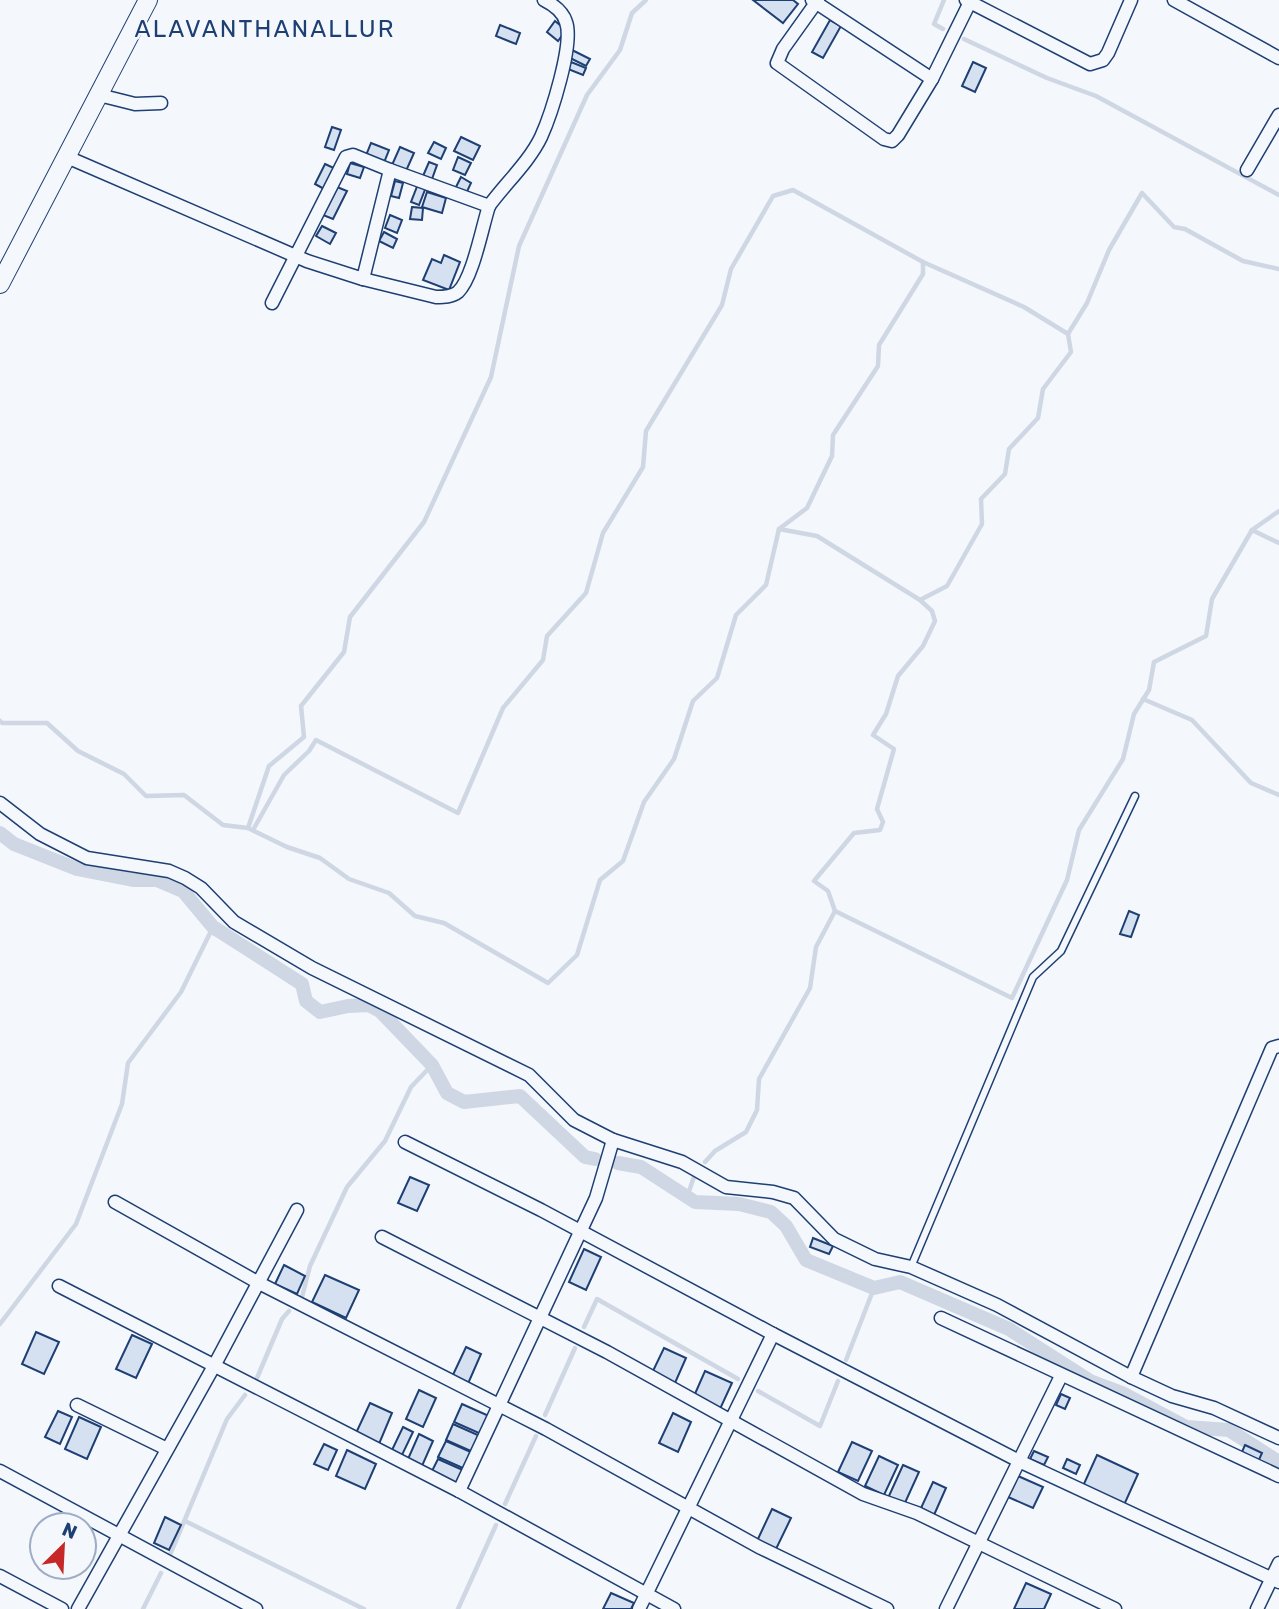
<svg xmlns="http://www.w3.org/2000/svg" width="1279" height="1609" viewBox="0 0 1279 1609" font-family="Rubik,sans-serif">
	<rect width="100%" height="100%" fill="#f4f7fb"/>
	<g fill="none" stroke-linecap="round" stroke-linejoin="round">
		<g stroke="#cfd7e4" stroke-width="4.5">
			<polyline points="943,29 934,24 944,0"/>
			<polyline points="964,39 1047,78 1096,96 1279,195"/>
			<polyline points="779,529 807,508 832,456 833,435 878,366 879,345 923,274 923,262"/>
			<polyline points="1252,530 1279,543"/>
			<polyline points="1143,699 1192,720 1251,783 1279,795"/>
			<polyline points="0,721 2,723 47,723 78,751 124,774 146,796 184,795 223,825 248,828 269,766 304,737 301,706 344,652 350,617 424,522 491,377 519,246 587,95 620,50 632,13 646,0"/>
			<polyline points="248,828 287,847 320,858 349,879 389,893 415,916 444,923 548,983 577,955 600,880 623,861 644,802 674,759 693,701 717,678 736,615 766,585 779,529 817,536 920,600 947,586 982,524 981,499 1005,474 1009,449 1038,418 1043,389 1071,352 1068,334 1087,303 1109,250 1142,193 1174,227 1185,229 1243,261 1279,269"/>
			<polyline points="253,830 284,775 309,751 316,740 458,813 503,708 543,660 547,636 586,593 603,533 643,467 646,431 722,305 731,269 773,196 793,190 923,262 1024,307 1068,334"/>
			<polyline points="835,911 1012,998 1067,880 1079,830 1123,759 1134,714 1149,690 1154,662 1206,636 1212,599 1252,530 1279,511"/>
			<polyline points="705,1162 715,1151 746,1132 757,1110 759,1079 810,988 816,947 835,911 828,891 814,881 854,833 880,830 883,822 877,809 894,749 873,735 886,714 898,676 923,646 935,621 932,611 920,600"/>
			<polyline points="687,1197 695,1174"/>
			<polyline points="302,1297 310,1266 347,1187 385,1141 411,1087 432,1065"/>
			<polyline points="0,1324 76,1224 122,1104 128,1063 181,992 213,927"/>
			<polyline points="584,1327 597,1299 738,1379"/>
			<polyline points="846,1360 874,1288"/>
			<polyline points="257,1378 282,1319 289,1311"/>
			<polyline points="758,1391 820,1426 838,1381"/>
			<polyline points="545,1415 575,1348"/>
			<polyline points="505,1504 536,1436"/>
			<polyline points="185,1521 364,1609"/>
			<polyline points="170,1555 227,1419 245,1395"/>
			<polyline points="143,1609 161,1573"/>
			<polyline points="458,1609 496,1525"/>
		</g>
		<g stroke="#cfd7e4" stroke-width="14">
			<polyline points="0,833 14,844 77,869 133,880 157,880 183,891 213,927 302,984 306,1001 320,1012 348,1006 369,1005 380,1011 432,1065 447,1093 464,1102 520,1096 585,1157 595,1159"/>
			<polyline points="618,1163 641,1167 695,1202 739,1204 771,1212 786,1226 806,1260 874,1288 900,1282 1009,1329 1090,1381 1122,1393 1186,1427 1229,1430 1279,1462"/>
		</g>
	</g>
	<g fill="#d5e0f0" stroke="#1d3f73" stroke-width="2">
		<polygon points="753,0 793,0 798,4 783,23"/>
		<polygon points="830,20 841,26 823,58 812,52"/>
		<polygon points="555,21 566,30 558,41 547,32"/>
		<polygon points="500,25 520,33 516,44 496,36"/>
		<polygon points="572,50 590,59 586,66 568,57"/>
		<polygon points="571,62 586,68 583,75 568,69"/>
		<polygon points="973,62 986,68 975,92 962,86"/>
		<polygon points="332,127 341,130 334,150 325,147"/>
		<polygon points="461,137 480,146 473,160 454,151"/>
		<polygon points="434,142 446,148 441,159 428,153"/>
		<polygon points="371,143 389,150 383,165 365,158"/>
		<polygon points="400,147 414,153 406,171 392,165"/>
		<polygon points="458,157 471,163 465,175 453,170"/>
		<polygon points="429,162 437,165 432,179 423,176"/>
		<polygon points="350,163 364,167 360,178 347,174"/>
		<polygon points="325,164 336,169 326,190 315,184"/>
		<polygon points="461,177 471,183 465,196 454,191"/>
		<polygon points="395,181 403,183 399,198 391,196"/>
		<polygon points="418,184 426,187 419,205 411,202"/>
		<polygon points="337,187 347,191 333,219 323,215"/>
		<polygon points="427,192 446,198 442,213 422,207"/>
		<polygon points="412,207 423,208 422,220 410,219"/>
		<polygon points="390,215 402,220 397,233 385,228"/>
		<polygon points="322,226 336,233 330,244 316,236"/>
		<polygon points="384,232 397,239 393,248 379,241"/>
		<polygon points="444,255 460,262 449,290 423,280 432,259 441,263"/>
		<polygon points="1129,911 1139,915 1131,937 1120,934"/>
		<polygon points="410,1177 429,1185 417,1211 398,1203"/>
		<polygon points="813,1238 833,1246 829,1254 810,1247"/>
		<polygon points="584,1249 601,1257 586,1290 569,1282"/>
		<polygon points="284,1265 305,1276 297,1294 275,1284"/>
		<polygon points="325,1275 359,1290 346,1318 312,1302"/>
		<polygon points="36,1332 59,1342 44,1374 22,1364"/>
		<polygon points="132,1335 152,1344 136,1378 116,1369"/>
		<polygon points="466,1347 481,1354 467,1386 451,1379"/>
		<polygon points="664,1348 686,1358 675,1383 652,1373"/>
		<polygon points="705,1371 732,1383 720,1409 694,1396"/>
		<polygon points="419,1390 436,1398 423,1427 406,1419"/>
		<polygon points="1061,1394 1070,1398 1065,1409 1056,1405"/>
		<polygon points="370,1403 392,1413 379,1444 356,1433"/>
		<polygon points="462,1404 489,1416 481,1434 454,1422"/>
		<polygon points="58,1411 72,1417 60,1444 45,1437"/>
		<polygon points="673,1413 691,1422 678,1452 659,1443"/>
		<polygon points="79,1417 101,1427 87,1459 65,1449"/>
		<polygon points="453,1424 480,1436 473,1452 446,1440"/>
		<polygon points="403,1427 413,1432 402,1455 392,1450"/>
		<polygon points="419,1434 433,1441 422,1466 408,1459"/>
		<polygon points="446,1441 473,1453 465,1469 438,1457"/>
		<polygon points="852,1442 872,1451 858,1481 838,1472"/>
		<polygon points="324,1444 337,1450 328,1470 314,1464"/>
		<polygon points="1245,1445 1262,1453 1258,1462 1241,1454"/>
		<polygon points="347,1450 376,1464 365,1489 336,1476"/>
		<polygon points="1034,1451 1048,1457 1044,1465 1030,1459"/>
		<polygon points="1097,1455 1138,1474 1124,1505 1083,1486"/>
		<polygon points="879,1456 898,1465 884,1495 865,1486"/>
		<polygon points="438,1459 465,1471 457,1487 430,1475"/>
		<polygon points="1067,1459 1080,1465 1076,1474 1063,1468"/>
		<polygon points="903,1465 919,1472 904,1505 888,1498"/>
		<polygon points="1018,1476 1043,1487 1033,1508 1008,1497"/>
		<polygon points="933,1482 946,1488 934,1515 921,1508"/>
		<polygon points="772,1509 791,1518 776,1549 757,1541"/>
		<polygon points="165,1517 181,1525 169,1550 154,1543"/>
		<polygon points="1026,1583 1051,1594 1044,1609 1014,1609"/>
		<polygon points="611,1593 634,1603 631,1609 603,1609"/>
	</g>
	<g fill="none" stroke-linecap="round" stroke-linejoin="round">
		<g stroke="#1d3f73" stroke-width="9">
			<polyline id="service" points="911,1267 1033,977 1061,951 1135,796"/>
		</g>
		<g stroke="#1d3f73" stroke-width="15">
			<g id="minor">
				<polyline points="812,0 932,79"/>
				<polyline points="818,0 783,49 777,63 884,139 892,141 898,135 932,79 970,2"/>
				<polyline points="966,0 1090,64 1103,60 1108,53 1131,0"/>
				<polyline points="1174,0 1279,58"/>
				<polyline points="99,95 135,104 161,103"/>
				<path d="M67,157L307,261L363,279L390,170L489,206C505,184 529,162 541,137C551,115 574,44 566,22C563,12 554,5 544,0"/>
				<polyline points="1247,170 1279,115"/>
				<path d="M363,279L436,297C444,297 452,297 458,292C473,278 482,227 489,206"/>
				<polyline points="272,303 346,157 353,155 390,170"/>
				<polyline points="0,803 40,834 87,858 169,871 185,878 201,888 234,922 312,968 529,1075 574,1120 613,1140 682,1162 726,1187 773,1192 794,1198 834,1239 875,1259 911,1267 997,1305 1131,1377 1172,1396 1214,1408 1279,1438"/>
				<polyline points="405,1142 541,1210 773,1334 639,1609"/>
				<polyline points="115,1202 259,1283 546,1429 759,1547 887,1609"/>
				<polyline points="382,1237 607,1352 863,1494 917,1513 1115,1609"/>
				<polyline points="59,1286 459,1491 674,1609"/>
				<polyline points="941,1318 1279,1476"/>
				<polyline points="773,1334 1019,1461 1279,1582"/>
				<polyline points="1131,1377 1272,1048 1279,1046"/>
				<polyline points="77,1405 167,1449"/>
				<polyline points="0,1471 256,1609"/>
				<polyline points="459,1491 596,1198 613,1140"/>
				<polyline points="0,1576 62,1609"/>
				<polyline points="78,1609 214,1366 297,1210"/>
				<polyline points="946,1609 1061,1376"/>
				<polyline points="1257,1609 1279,1563"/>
			</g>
		</g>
		<g stroke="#1d3f73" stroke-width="20">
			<polyline id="secondary" points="0,284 148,0"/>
		</g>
		<use href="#service" stroke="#f4f7fb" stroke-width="6"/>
		<use href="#minor" stroke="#f4f7fb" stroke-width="12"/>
		<use href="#secondary" stroke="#f4f7fb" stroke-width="18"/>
	</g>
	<g text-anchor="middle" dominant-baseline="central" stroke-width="5" stroke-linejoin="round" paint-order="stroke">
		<g font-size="24" letter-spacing="2" fill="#1d3f73" stroke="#f4f7fb">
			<text x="265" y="29">ALAVANTHANALLUR</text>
		</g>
	</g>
	<g transform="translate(63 1546) rotate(24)"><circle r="33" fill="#f4f7fb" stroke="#9eadc5" stroke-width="2"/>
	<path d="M0-5L12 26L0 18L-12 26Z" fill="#c62828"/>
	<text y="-10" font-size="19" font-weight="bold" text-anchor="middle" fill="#1d3f73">N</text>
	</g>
</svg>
